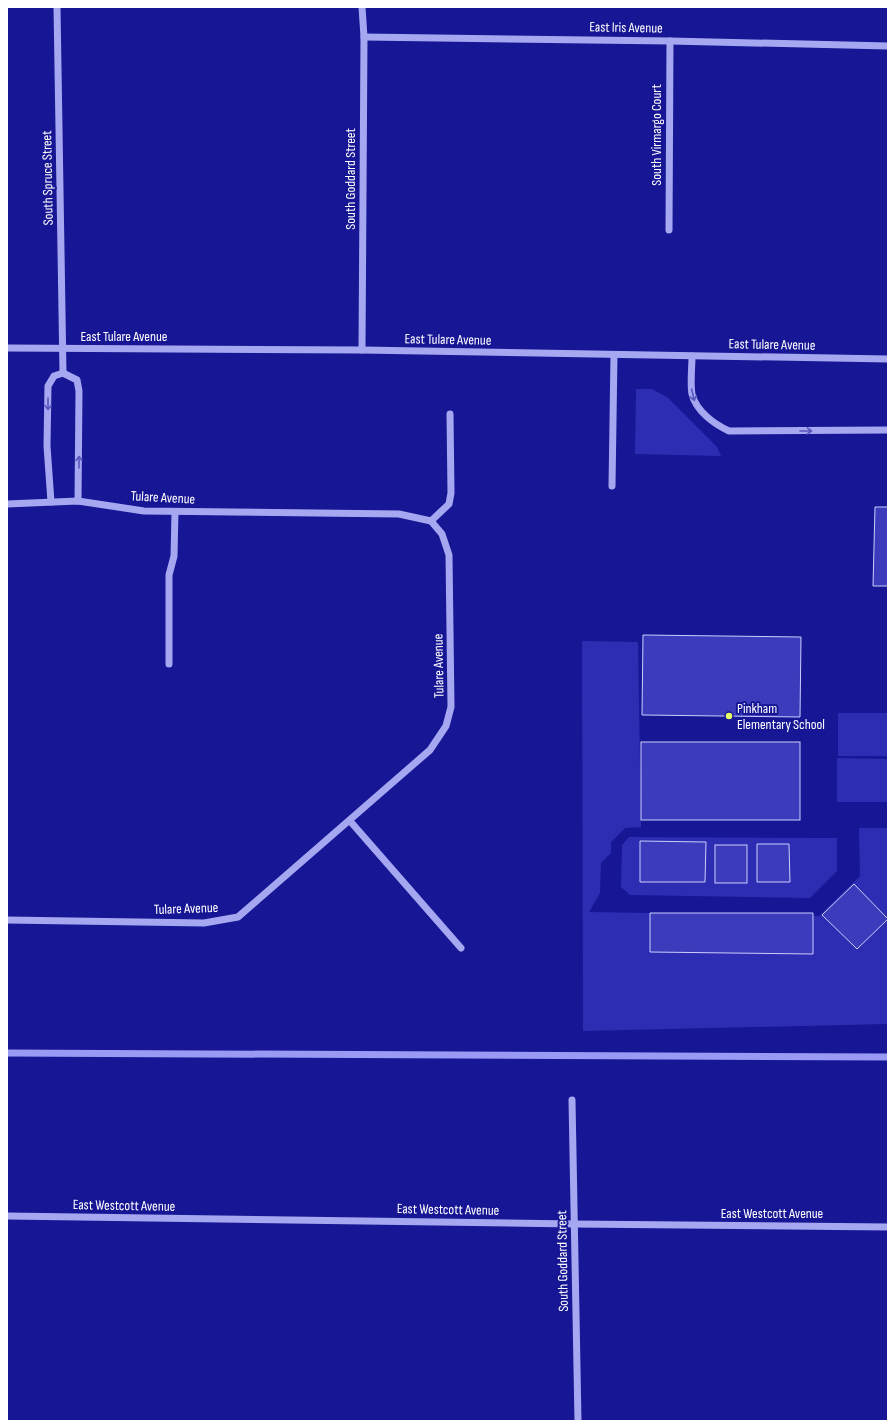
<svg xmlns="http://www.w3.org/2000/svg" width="895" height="1428" font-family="'Sofia Sans Condensed',sans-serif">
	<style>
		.green { fill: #2d2db4 }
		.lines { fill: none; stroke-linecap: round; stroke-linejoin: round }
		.stream { stroke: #999af4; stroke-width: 7 }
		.building { fill: #3b3bbb; stroke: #cdcefc }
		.minor { stroke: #a6a7f1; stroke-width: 7 }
		.oneway { stroke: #5757be }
		.poi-dot { fill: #e7ff66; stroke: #171694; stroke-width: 1.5 }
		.labels { text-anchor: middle; stroke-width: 4; stroke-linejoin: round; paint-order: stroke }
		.street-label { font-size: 14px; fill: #fff; stroke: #171694 }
		.poi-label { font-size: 14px; fill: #fff; stroke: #171694; text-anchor: start }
	</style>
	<rect width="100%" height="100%" fill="#171694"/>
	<g class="green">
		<path d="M636,389h16l15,8 50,50 4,9 -86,-2z"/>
		<path d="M582,641l56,1 3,185 -16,1 -14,14v11l-10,10 -1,30 -11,19 230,4 41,-40 -1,-48h29v196l-305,7z"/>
		<rect x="838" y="713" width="50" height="43"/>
		<path d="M837,758l51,1v43h-51z"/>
		<path d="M629,837l208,1v33l-27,27 -180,-3 -9,-8 1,-42z"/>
	</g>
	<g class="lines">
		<path class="stream" d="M7,1053l881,4"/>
	</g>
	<g class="building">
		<path d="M875,507h13v79h-15z"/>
		<path d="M643,635l158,2 -1,80 -158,-2z"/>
		<rect x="641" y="742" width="159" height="78"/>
		<path d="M640,841l66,1 -1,40h-65z"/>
		<path d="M757,844h32l1,38h-33z"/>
		<rect x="715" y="845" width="32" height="38"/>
		<path d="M854,884l34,35 -31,30 -35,-34z"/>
		<path d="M650,913h163v41l-163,-2z"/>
	</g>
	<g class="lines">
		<g class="minor">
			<path d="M57,7l6,366"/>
			<path d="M364,37l306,4 218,5"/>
			<path d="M669,230l1,-189"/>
			<path d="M7,348l355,2 526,9"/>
			<path d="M362,350l2,-313 -2,-30"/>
			<path d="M692,356c0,11 -2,28 0,38 4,17 22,30 37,37l159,-1"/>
			<path d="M63,373l14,7 2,11 -1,110"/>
			<path d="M612,486l2,-131"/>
			<path d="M51,502l-4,-56 1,-60 6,-10 9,-3"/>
			<path d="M7,504l71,-3 66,10 255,3 32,7 11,13 7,21 2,152 -5,19 -16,24 -192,167 -34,6 -197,-3"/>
			<path d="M431,521l18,-17 2,-11 -1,-79"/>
			<path d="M169,664v-89l5,-19 1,-44"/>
			<path d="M350,821l111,127"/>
			<path d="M572,1100l6,321"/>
			<path d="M7,1216l567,8 314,3"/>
		</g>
	</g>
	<defs><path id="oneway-shaft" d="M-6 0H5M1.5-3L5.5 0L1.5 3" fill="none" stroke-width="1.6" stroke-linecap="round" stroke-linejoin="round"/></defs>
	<g class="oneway">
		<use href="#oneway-shaft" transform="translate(693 395) rotate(77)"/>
		<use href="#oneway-shaft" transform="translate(48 404) rotate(90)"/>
		<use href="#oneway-shaft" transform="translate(806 431)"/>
		<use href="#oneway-shaft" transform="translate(79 462) rotate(-90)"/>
	</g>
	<circle class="poi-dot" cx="729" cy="716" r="4"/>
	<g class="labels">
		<g class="street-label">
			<text transform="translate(626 27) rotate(1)" y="5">East Iris Avenue</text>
			<text transform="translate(656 135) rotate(-90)" y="5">South Virmargo Court</text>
			<text transform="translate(47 178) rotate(-91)" y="5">South Spruce Street</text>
			<text transform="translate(350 179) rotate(-90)" y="5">South Goddard Street</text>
			<text x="124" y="341">East Tulare Avenue</text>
			<text transform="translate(448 339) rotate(1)" y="5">East Tulare Avenue</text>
			<text transform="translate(772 344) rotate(1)" y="5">East Tulare Avenue</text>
			<text transform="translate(163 497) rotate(3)" y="5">Tulare Avenue</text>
			<text transform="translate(438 666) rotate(-91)" y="5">Tulare Avenue</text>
			<text transform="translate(186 908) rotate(-2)" y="5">Tulare Avenue</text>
			<text transform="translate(124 1205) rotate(1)" y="5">East Westcott Avenue</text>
			<text transform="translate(448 1209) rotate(1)" y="5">East Westcott Avenue</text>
			<text x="772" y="1218">East Westcott Avenue</text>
			<text transform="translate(562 1261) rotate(-91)" y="5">South Goddard Street</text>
		</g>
		<g class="poi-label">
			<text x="737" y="713">Pinkham<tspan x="737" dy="16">Elementary School</tspan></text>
		</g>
	</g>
	<rect width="895" height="1428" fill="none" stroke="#ffffff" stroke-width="16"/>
</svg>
